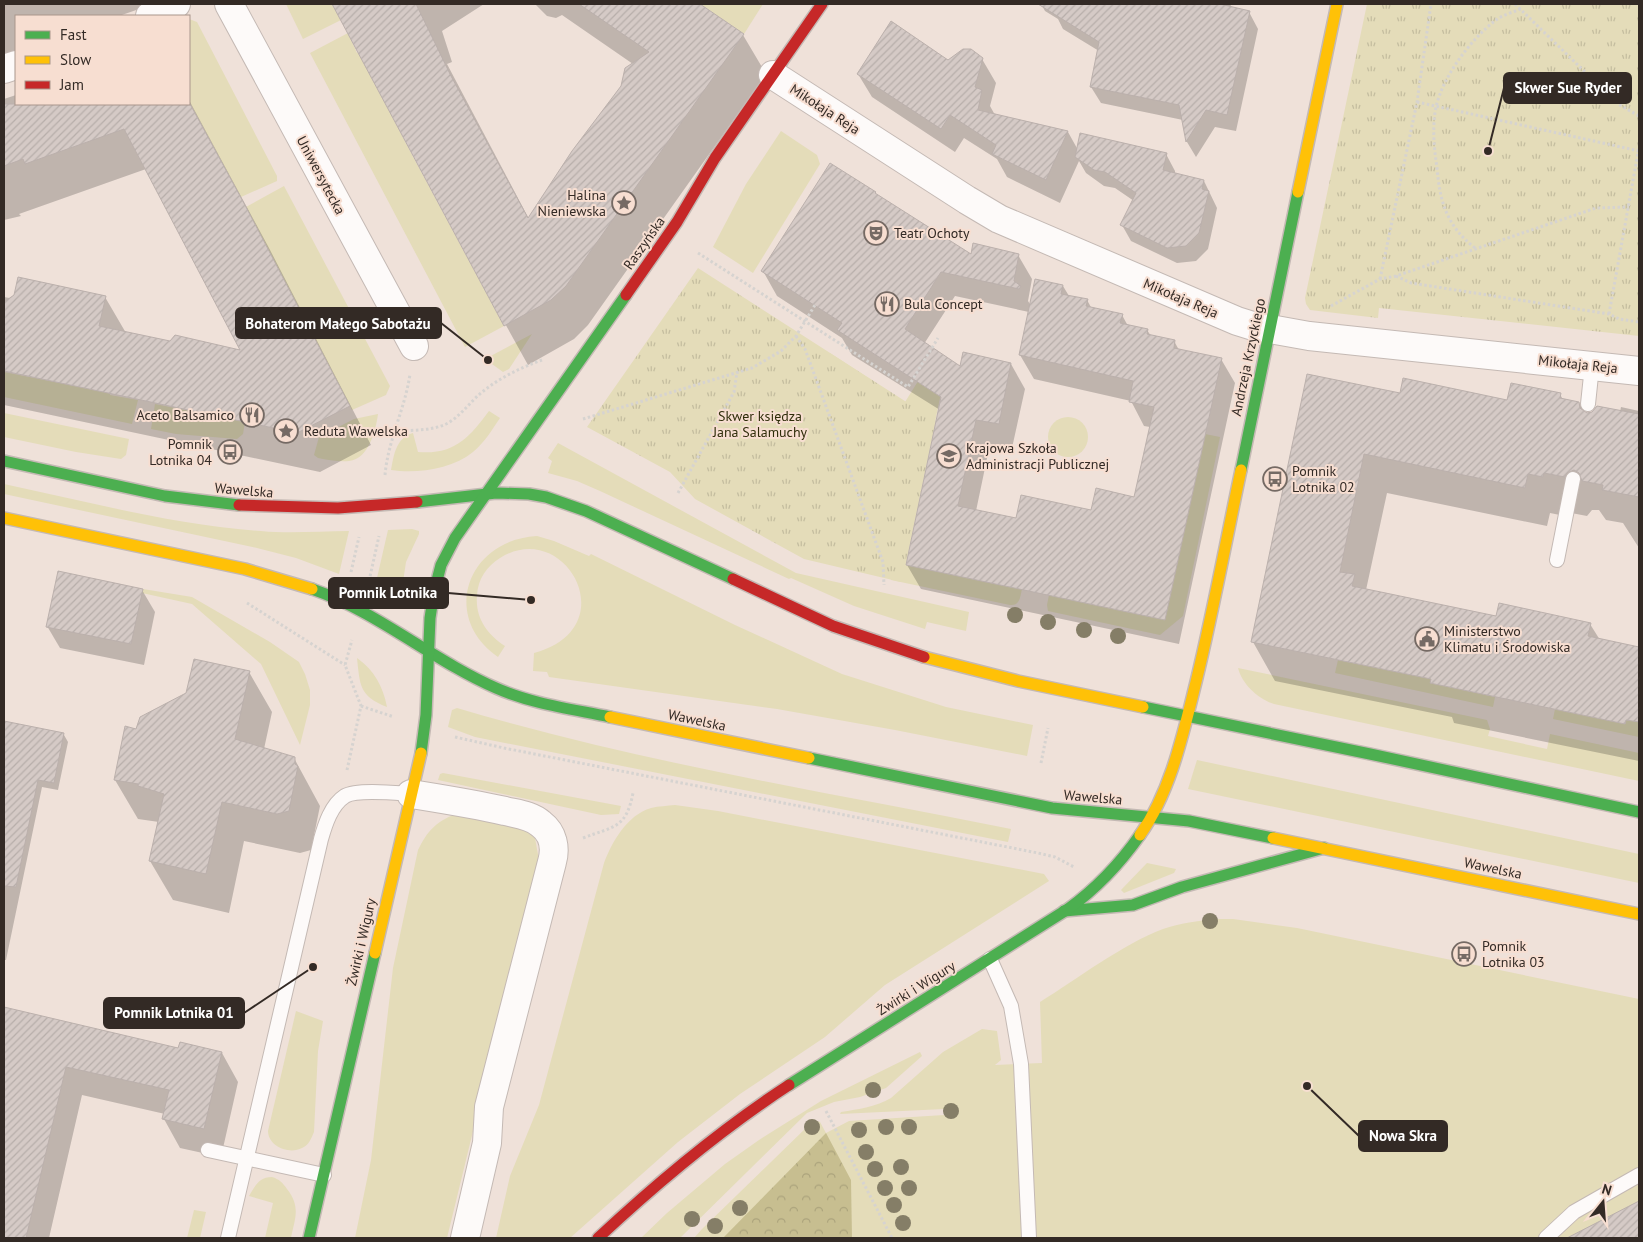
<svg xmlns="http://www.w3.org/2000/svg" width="1643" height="1242" font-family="'PT Sans',sans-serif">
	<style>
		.green { fill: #e4dcb9 }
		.forest { fill: url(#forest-crowns) }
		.park { fill: url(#park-tufts) }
		.shadow { fill: #0003; fill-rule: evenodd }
		.building { fill: url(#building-hatch); stroke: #bbb0ac }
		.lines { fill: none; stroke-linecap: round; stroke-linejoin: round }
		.lane-casing { stroke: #c4b9b4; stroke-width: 16 }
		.street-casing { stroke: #c4b9b4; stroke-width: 30 }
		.fast-casing { stroke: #c4b9b4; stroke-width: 14 }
		.slow-casing { stroke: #c4b9b4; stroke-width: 14 }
		.jam-casing { stroke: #c4b9b4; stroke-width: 14 }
		.path { stroke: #d6d3d0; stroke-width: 3; stroke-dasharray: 2.5 2.5; stroke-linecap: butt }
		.lane { stroke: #fdfaf9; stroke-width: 14 }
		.street { stroke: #fdfaf9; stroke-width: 28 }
		.fast { stroke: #4caf50; stroke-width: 11 }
		.slow { stroke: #ffc107; stroke-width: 11 }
		.jam { stroke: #c62828; stroke-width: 11 }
		.tree { fill: #857e67 }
		.labels { text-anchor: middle; stroke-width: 4; stroke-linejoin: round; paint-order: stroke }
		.street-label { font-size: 14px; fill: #332a25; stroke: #f7ded1 }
		.poi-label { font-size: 14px; fill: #332a25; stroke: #f7ded1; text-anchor: start }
		.park-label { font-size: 14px; fill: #2f2d0a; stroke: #f7ded1 }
		.leader { fill: none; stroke: #332a25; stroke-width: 2 }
		.callout-dot { fill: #332a25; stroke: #f7ded1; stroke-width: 2 }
		.callout { fill: #332a25; stroke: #332a25; stroke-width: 2 }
		.callout-label { font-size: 15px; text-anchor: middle; font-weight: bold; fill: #fff }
	</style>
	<defs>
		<pattern id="forest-crowns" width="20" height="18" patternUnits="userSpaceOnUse" patternTransform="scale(1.25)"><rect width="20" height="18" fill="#c7be90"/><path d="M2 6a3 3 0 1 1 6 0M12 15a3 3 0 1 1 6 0" fill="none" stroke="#aba37c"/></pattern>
		<pattern id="park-tufts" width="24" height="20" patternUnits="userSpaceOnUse" patternTransform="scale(1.25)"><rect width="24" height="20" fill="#e4dcb9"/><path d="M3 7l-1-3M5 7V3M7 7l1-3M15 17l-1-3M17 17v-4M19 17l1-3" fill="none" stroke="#c4bd9f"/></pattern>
		<pattern id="building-hatch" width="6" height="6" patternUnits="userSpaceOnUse" patternTransform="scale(1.25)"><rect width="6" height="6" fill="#d5cac6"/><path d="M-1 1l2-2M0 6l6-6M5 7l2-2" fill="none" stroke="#b7aeaa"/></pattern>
	</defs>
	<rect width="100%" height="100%" fill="#efe1d9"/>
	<g class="green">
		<path d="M286,4h46l9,16 -38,19z"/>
		<path d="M700,4h63l-19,30z"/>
		<path d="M189,19l8,3 80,154v5l-36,16 -52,-96z"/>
		<path d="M348,33l9,20 2,-1 51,99 94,175 -39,21 -155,-294z"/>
		<path d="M781,131l36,24 3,9 -67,109 -40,-26 33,-63z"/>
		<path d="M284,186l106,200 -4,9 -34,15 -106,-203z"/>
		<path d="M532,334l-23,35 -6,3 -18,-13z"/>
		<path d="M937,351l11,8 -29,141 1,10h-3l-11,55 116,24c-2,8 -2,17 -12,16l-119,-25 -61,-227 75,49z"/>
		<path d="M4,372l106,21v2l28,5 -6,24 -128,-27z"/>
		<path d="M155,404l90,18 -2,12 -6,5 -61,-5 -25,-5z"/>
		<path d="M489,411l11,7c-8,12 -16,25 -27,34 -21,17 -56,22 -82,18 3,-16 5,-32 22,-37l5,19c36,3 51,-14 71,-41z"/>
		<path d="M4,413l125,26 -3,16 -5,4 -45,-7 -72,-15z"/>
		<path d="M378,414c-2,15 -9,45 -29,47 -10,1 -21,-1 -31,-3l-4,-3 5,-18 35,-18z"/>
		<circle cx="1068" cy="437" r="20"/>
		<path d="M1205,434l15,3 -37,179 -23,19 -112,-24 -1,-6 2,-10z"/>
		<path d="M558,443l238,130 173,39 -3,19 -39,-9 -2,7 -71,-23 -63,-28 -2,1 -189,-88 -23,-10 -29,-8 4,-12 -4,-3z"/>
		<path d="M4,484c85,18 170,41 257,47 29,3 59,0 88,0l-10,43 -43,-16 -39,-10 -253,-54z"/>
		<path d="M412,529l7,2v3l-13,28 -6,40 -3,1 -23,-12 14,-61z"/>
		<path d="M537,536l17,5 35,15 2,-2 144,71 107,49 104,33 87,18 -6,31 -132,-26 -118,-21 -228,-32 -2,-5 -14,-1 1,-18c93,-25 31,-136 -34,-95 -13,8 -22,21 -23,37 -2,23 10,39 28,51l-7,11c-58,-40 -31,-117 39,-121z"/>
		<path d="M143,589l49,8 78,45 29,20 6,12 5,16v15l-10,40 -39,-81 -69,-60 -50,-11z"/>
		<path d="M357,658c17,12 26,28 30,49 -28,-11 -27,-22 -30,-49z"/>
		<path d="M1338,660l93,19v4l64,14 -2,10 -158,-34z"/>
		<path d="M1238,668l249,52 3,9 -2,7 59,13 3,-15 89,19v28l-365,-77c-16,-5 -32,-20 -36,-36z"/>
		<path d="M457,708c181,54 369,84 554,121l-3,13 -533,-105 -27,-10 4,-17z"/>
		<path d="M1555,709l70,15 1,-4 13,2v15l-86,-18z"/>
		<path d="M1197,760l442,94v29l-451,-94z"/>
		<path d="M443,773l178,33 -2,8 -18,1 -163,-35 2,-6z"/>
		<path d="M675,805l43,6 326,63 5,7 -164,104 -60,52 -85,57 -62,48 -108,96h-74l14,-62 29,-71 65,-242c8,-21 23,-48 47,-55 8,-2 16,-2 24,-3z"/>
		<path d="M455,814l75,16 5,8 4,22 -92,378h-92l16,-78 22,-192 25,-118c10,-20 17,-27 37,-36z"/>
		<path d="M1147,863l29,6 -2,4 -50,20 -3,-3z"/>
		<path d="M1216,919h17l64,9 342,71v239h-945l8,-9 107,-104 7,-4 4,1 6,11 23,-12 95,-6v-6l-104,5 1,-2c18,-3 35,-5 50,-14l52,-46 39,-23 15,2 4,29 -6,5 47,-2 -2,-61c37,-23 83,-58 123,-73 17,-6 35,-8 53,-10z"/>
		<path d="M296,1011l27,10 -5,30 -4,81c-3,7 -5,13 -12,16 -13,7 -34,-2 -34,-17z"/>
		<path d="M920,1052l2,4 -36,32 -26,9 -26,5 -27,11 -127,125h-39l26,-25 58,-49 34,-24 62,-39z"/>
		<path d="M272,1177c7,2 11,6 15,12 14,18 8,29 4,49h-26l8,-35 -24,-7c6,-10 10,-19 23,-19z"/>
		<path d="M194,1210l12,2 -6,26h-13z"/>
	</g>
	<path class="forest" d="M826,1133l25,47 1,58h-129z"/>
	<g class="park">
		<path d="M1367,4h272v332l-260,-28 -1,10 -68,-8 -4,-6 -1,-6z"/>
		<path d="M698,268l238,153 -17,79 1,10h-3l-16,72 -97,-23 -109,-60 -25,-27 -83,-45z"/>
	</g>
	<g class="shadow">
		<path d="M4,4h136l2,4 -23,8h-103v36l-12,4z"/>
		<path d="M335,4h149l-42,27 10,31 -5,2 82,155 93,-133 11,-22 -71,-49 -6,3 -9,-2 -12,-12h162l46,31 23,39 -178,251 -14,14 -46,26 -72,-130 -97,-183z"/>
		<path d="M1041,4h189l2,4 17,4 9,17 -22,102 -21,-4 -19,30 -9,-15 -4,-22 -82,-17 -10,-16 8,-36 -36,-22 -5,-10 -13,-8z"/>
		<path d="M982,59l14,24 -6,23 5,9 73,17 10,18 88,4 9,17v3l29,7 13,27 -9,41 -12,12 -19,2 -46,-22 -9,-16 12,-24 -19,-13 -11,-2 -18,-13 -7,-12 -19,42 -53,-26 -10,-18 -33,-21 -9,14 -83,-55 -14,-23 90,-13z"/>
		<path d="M16,95v9h173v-4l80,148 102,197 -51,27 -316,-67v-108l11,2 90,-2 21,36 45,9 72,9 -97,-182 -127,45 2,2 -17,4v-121z"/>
		<path d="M877,196l95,60 46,-1 14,24 -4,22 3,5 32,-20 6,10 18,4 5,9 30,6 6,11 19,4 4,6 23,5 5,9 42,9 14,24 -56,261 -258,-55 -14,-24 33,-155 -88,-55 -10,-17 -65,-42 -14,-25zM955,296l74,16 -9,43 14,24 97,22 13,25 6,1 -15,71 -43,13 -75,9 -41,-9 14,-67 22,4 13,-59 -14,-25 -50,4 -37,-24z"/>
		<path d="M1308,375l92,19 108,8 52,-8 3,6 16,3 7,11 34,-2 1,-5 18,4v137l-16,-25 -17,-3 -7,-10h-7l-5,6 -21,-4 -1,4 -15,-3 -3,13 -160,-33 -21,97 131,28 93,6 10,16 39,8v113l-185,-38 -2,-6 -177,-36 -22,-39z"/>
		<path d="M142,590l13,22 -11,53 -84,-17 -13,-22z"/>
		<path d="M249,672l23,40 -8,37 30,9 26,48 -9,44 -11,3 -56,-12 -15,72 -56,-13 -23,-39 9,-39 -21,-3 -23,-39 22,-49z"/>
		<path d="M6,722l58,13 4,7 -10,48 -16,-3 -36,173h-2v-228z"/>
		<path d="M8,1010l171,39 43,4 16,29 -17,75 -41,-9 -16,-29 1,-5 -83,-19 -33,143h-45v-209z"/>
		<path d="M1639,1202v36h-61l23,-16z"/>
	</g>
	<g class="building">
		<path d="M332,4h84l35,72 77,142 44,-67 49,-65 4,-18 24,-16 -70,-48h121l44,30 -178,252 -15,14 -47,26z"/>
		<path d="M1038,4h182l30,7 -23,104 -21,-5 -20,32 -7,-37 -89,-18 9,-45z"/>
		<path d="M891,21l57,39 15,-11h8l12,9 -8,29 7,3 -4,20 90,21 -22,49 -54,-26 4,-9 -46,-30 -9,14 -84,-55z"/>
		<path d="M4,104h186l56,103 104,199 -53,27 -293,-62v-69l10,-7 4,-18 88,19 -7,30 71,15 5,-6 65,15 -116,-221 -99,35 -2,-5 -19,7z"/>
		<path d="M1080,133l87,20 -4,17 41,10 -2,9 7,2 -10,42 -13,13 -19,2 -47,-23 16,-32 -31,-21 -11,-2 -19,-13z"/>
		<path d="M830,163l46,29 -1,1 96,61 2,-11 46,11 -5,27 7,5 -2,3 -78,-17 -36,57 55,37 3,-14 48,11 -12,61 -23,-4 -18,86 58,12 5,-23 70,15 5,-22 38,9 20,-90 -25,-5 4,-21 -114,-26 16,-76 28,6 -2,9 27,5 -2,7 37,8 -3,9 28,6 -1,5 28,6 -1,8 48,10 -57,262 -259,-55 35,-168 -104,-67 5,-7 -81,-52z"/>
		<path d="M1307,374l93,19 3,-15 104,22 4,-17 50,10 -1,5 19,4 1,6 7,5 5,-1 5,-6 42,8v83l-37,-7 1,-5 -21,-4 -3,-8 -5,-3 -7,3 -2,4 -21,-4 -1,4 -15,-3 -3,14 -161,-34 -24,118 15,2 -3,12 144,30 3,-13 92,20 -3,13 51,11v75l-13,-2 -1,4 -195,-41 1,-4 -180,-37z"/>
		<path d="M58,571l85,18 -12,55 -85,-17z"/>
		<path d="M194,659l56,12 -15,68 60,18v7l3,2 -9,45 -12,3 -55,-12 -16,72 -57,-13 15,-67 -26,-8v-2l-24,-4 11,-54 11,3 4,-12 46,-24z"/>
		<path d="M4,721l60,12 -10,50 -16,-3 -22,107 -12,-1z"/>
		<path d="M4,1007l174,41 2,-6 42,10 -18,77 -42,-10 7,-29 -103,-23 -40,171h-22z"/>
		<path d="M1639,1201v37h-72z"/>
	</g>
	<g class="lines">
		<g class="lane-casing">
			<g id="lane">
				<path d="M1588,404l4,-38"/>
				<path d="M1557,560l16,-81"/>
				<path d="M990,959l21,47 10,58 8,174"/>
				<path d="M208,1150l116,25"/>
				<path d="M228,1238l93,-399c4,-14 10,-34 24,-43 12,-7 51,-3 66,-2"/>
				<path d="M1546,1238l28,-26 65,-37"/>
			</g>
		</g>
		<g class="street-casing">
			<g id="street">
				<path d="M229,4l185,342"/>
				<path d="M150,16l26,-12"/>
				<path d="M4,69l12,-4"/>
				<path d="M773,75l194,125 32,19 238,102 16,5 56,10 330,35"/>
				<path d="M411,794c31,5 63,10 94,17 12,3 26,4 36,13 12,9 15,24 11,38l-63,245 -2,36 -22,95"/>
			</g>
		</g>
		<g class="fast-casing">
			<g id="fast">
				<path d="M4,461l161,35 74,9"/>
				<path d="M1241,470l57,-278"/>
				<path d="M417,502l79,-9 33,1 17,3 40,14 147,68"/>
				<path d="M312,589c66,23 120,71 184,99 36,16 76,21 114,29"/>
				<path d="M1143,707l227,47 269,58"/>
				<path d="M421,753l5,-38 4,-97 4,-26 7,-27 14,-27 171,-243"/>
				<path d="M809,758l243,50 137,13 84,17"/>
				<path d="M1064,911l69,-6 49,-18 142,-39"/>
				<path d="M789,1085l279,-176c29,-21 51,-44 72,-74"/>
				<path d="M309,1238l66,-285"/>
			</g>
		</g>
		<g class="slow-casing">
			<g id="slow">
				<path d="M1298,192l39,-188"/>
				<path d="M4,518l241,51 67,20"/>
				<path d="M924,657l94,24 125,26"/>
				<path d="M610,717l199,41"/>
				<path d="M1140,835c31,-44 43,-101 56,-153 17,-70 30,-141 45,-212"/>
				<path d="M1273,838l366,76"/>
				<path d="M375,953l46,-200"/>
			</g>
		</g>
		<g class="jam-casing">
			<g id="jam">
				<path d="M626,295l51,-73 38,-64 107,-154"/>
				<path d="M239,505l99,3 79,-6"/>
				<path d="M733,579l100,47 91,31"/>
				<path d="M598,1238c60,-56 122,-108 191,-153"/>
			</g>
		</g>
		<g class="path">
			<path d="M1515,4l103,100 21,12"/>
			<path d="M1417,102l222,49"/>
			<path d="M1475,248c-28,-22 -35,-45 -38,-80 -3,-20 -5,-41 -1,-61 7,-31 35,-68 60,-87 7,-5 17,-8 25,-11"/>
			<path d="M698,253l210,134 30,-49"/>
			<path d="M1396,276l15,7 198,31 10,5 20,3"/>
			<path d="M1380,279l37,-177 14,-98"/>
			<path d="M1331,306l49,-27 16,-3 200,-68 33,-1"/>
			<path d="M1609,314l30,-167"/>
			<path d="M796,336l9,13 78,213 1,23"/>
			<path d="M583,419l169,-51 29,-17 15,-15 19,-31"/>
			<path d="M396,431c16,-1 35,0 50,-7 14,-7 23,-21 35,-31 18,-15 39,-25 61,-33"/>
			<path d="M385,475c3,-35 20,-66 25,-101"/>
			<path d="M678,493l56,-101 3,-20"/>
			<path d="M351,572l8,-35"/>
			<path d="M369,581l10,-45"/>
			<path d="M247,603l98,62"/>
			<path d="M361,706l33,11"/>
			<path d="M455,737l49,11 534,105 17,4 19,10"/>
			<path d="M1041,763l7,-35"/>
			<path d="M347,770l14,-64 -16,-41 7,-25"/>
			<path d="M583,838c31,-12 43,-9 50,-45"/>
			<path d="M826,1111l66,127"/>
		</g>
		<use href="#lane" class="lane"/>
		<use href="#street" class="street"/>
		<use href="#fast" class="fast"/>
		<use href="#slow" class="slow"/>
		<use href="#jam" class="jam"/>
	</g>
	<g class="tree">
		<circle cx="1015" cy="615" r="8"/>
		<circle cx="1048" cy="622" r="8"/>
		<circle cx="1084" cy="630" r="8"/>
		<circle cx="1118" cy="636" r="8"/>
		<circle cx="1210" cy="921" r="8"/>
		<circle cx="873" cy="1090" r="8"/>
		<circle cx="951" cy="1111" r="8"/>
		<circle cx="812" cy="1127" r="8"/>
		<circle cx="886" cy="1127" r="8"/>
		<circle cx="909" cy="1127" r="8"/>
		<circle cx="859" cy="1130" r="8"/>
		<circle cx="866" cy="1152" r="8"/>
		<circle cx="901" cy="1167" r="8"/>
		<circle cx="875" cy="1169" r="8"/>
		<circle cx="885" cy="1188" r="8"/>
		<circle cx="909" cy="1188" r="8"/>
		<circle cx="894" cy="1205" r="8"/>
		<circle cx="740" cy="1208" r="8"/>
		<circle cx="692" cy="1219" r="8"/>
		<circle cx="903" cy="1223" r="8"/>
		<circle cx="715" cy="1226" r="8"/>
	</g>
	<defs>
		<g id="sight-ring" transform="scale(1.25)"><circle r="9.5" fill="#f7ded1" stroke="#756a64" stroke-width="1.5"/><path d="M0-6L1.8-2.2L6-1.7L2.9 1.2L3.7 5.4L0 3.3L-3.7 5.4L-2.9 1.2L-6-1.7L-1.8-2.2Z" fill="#756a64"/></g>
		<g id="theatre-ring" transform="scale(1.25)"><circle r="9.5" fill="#f7ded1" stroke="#756a64" stroke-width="1.5"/><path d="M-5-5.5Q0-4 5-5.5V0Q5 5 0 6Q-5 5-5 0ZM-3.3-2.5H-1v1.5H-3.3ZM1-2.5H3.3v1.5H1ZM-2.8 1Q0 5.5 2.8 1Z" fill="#756a64"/></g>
		<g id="restaurant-ring" transform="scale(1.25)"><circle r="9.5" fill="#f7ded1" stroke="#756a64" stroke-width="1.5"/><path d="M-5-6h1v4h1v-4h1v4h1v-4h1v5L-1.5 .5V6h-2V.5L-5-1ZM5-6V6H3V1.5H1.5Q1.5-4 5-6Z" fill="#756a64"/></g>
		<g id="bus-ring" transform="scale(1.25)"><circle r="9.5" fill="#f7ded1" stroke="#756a64" stroke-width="1.5"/><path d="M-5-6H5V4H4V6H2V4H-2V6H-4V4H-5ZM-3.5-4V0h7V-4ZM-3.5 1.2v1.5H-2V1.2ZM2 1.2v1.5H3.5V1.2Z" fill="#756a64"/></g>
		<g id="university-ring" transform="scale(1.25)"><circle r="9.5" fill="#f7ded1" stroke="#756a64" stroke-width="1.5"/><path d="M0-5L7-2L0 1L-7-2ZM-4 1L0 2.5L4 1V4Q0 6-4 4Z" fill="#756a64"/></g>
		<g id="civic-ring" transform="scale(1.25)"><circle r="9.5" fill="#f7ded1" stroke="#756a64" stroke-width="1.5"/><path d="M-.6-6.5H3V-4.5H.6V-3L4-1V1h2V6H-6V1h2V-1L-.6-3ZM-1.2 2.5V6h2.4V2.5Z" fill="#756a64"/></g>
	</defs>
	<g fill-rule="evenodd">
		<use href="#sight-ring" x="624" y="203"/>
		<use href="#theatre-ring" x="876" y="233"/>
		<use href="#restaurant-ring" x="887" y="304"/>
		<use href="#restaurant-ring" x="252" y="415"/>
		<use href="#sight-ring" x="286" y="431"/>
		<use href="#bus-ring" x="230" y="452"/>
		<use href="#university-ring" x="949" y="456"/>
		<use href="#bus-ring" x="1275" y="479"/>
		<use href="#civic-ring" x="1427" y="639"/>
		<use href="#bus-ring" x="1464" y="954"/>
	</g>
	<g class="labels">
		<g class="street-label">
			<text transform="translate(825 109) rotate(33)" y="5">Mikołaja Reja</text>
			<text transform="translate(321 175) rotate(62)" y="5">Uniwersytecka</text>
			<text transform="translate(644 243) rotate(-55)" y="5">Raszyńska</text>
			<text transform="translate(1181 298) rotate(23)" y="5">Mikołaja Reja</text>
			<text transform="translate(1248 357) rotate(-78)" y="5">Andrzeja Krzyckiego</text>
			<text transform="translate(1578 364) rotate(6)" y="5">Mikołaja Reja</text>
			<text transform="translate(244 490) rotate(5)" y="5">Wawelska</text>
			<text transform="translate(697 720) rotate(12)" y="5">Wawelska</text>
			<text transform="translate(1093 797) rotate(5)" y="5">Wawelska</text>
			<text transform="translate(1493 868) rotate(12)" y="5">Wawelska</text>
			<text transform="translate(361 942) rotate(-77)" y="5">Żwirki i Wigury</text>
			<text transform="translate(916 988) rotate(-32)" y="5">Żwirki i Wigury</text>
		</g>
		<g class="poi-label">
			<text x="606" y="200" text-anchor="end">Halina<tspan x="606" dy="16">Nieniewska</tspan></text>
			<text x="894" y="238">Teatr Ochoty</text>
			<text x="904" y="309">Bula Concept</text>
			<text x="234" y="420" text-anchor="end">Aceto Balsamico</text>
			<text x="304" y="436">Reduta Wawelska</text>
			<text x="212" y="449" text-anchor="end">Pomnik<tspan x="212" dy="16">Lotnika 04</tspan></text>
			<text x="966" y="453">Krajowa Szkoła<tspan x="966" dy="16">Administracji Publicznej</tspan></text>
			<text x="1292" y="476">Pomnik<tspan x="1292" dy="16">Lotnika 02</tspan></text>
			<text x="1444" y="636">Ministerstwo<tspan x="1444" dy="16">Klimatu i Środowiska</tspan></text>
			<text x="1482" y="951">Pomnik<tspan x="1482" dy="16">Lotnika 03</tspan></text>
		</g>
		<g class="park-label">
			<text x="760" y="421">Skwer księdza<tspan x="760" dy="16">Jana Salamuchy</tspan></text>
		</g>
	</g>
	<path class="leader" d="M1488 151L1504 88M488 360L441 323M531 600L448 593M313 967L244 1013M1307 1086L1359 1136"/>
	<g class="callout-dot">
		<circle cx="1488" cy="151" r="5"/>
		<circle cx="488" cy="360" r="5"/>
		<circle cx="531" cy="600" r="5"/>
		<circle cx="313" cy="967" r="5"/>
		<circle cx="1307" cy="1086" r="5"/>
	</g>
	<g class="callout">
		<rect x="1504" y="73" width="127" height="30" rx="5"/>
		<rect x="236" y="308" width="205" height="30" rx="5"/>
		<rect x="329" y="578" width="119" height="30" rx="5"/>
		<rect x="104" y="998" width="140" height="30" rx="5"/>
		<rect x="1359" y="1121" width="88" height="30" rx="5"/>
	</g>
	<g class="callout-label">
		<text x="1568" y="93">Skwer Sue Ryder</text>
		<text x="338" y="329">Bohaterom Małego Sabotażu</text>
		<text x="388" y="598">Pomnik Lotnika</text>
		<text x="174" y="1018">Pomnik Lotnika 01</text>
		<text x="1403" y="1141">Nowa Skra</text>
	</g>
	<rect width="1643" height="1242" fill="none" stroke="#332a25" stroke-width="10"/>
	<rect x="15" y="15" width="175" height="90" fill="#f7ded1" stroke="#a9968c"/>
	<rect x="25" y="31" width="25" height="8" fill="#4caf50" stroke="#a9968c"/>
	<text x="60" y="40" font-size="15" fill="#332a25">Fast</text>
	<rect x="25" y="56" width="25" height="8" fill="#ffc107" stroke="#a9968c"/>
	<text x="60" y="65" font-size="15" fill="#332a25">Slow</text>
	<rect x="25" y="81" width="25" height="8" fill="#c62828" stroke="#a9968c"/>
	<text x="60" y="90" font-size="15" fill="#332a25">Jam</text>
	<g transform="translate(1603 1202) rotate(17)" stroke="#f7ded1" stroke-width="4" paint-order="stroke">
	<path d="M0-4L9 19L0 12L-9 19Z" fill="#332a25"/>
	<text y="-8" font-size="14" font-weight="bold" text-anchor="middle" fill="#332a25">N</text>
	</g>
</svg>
